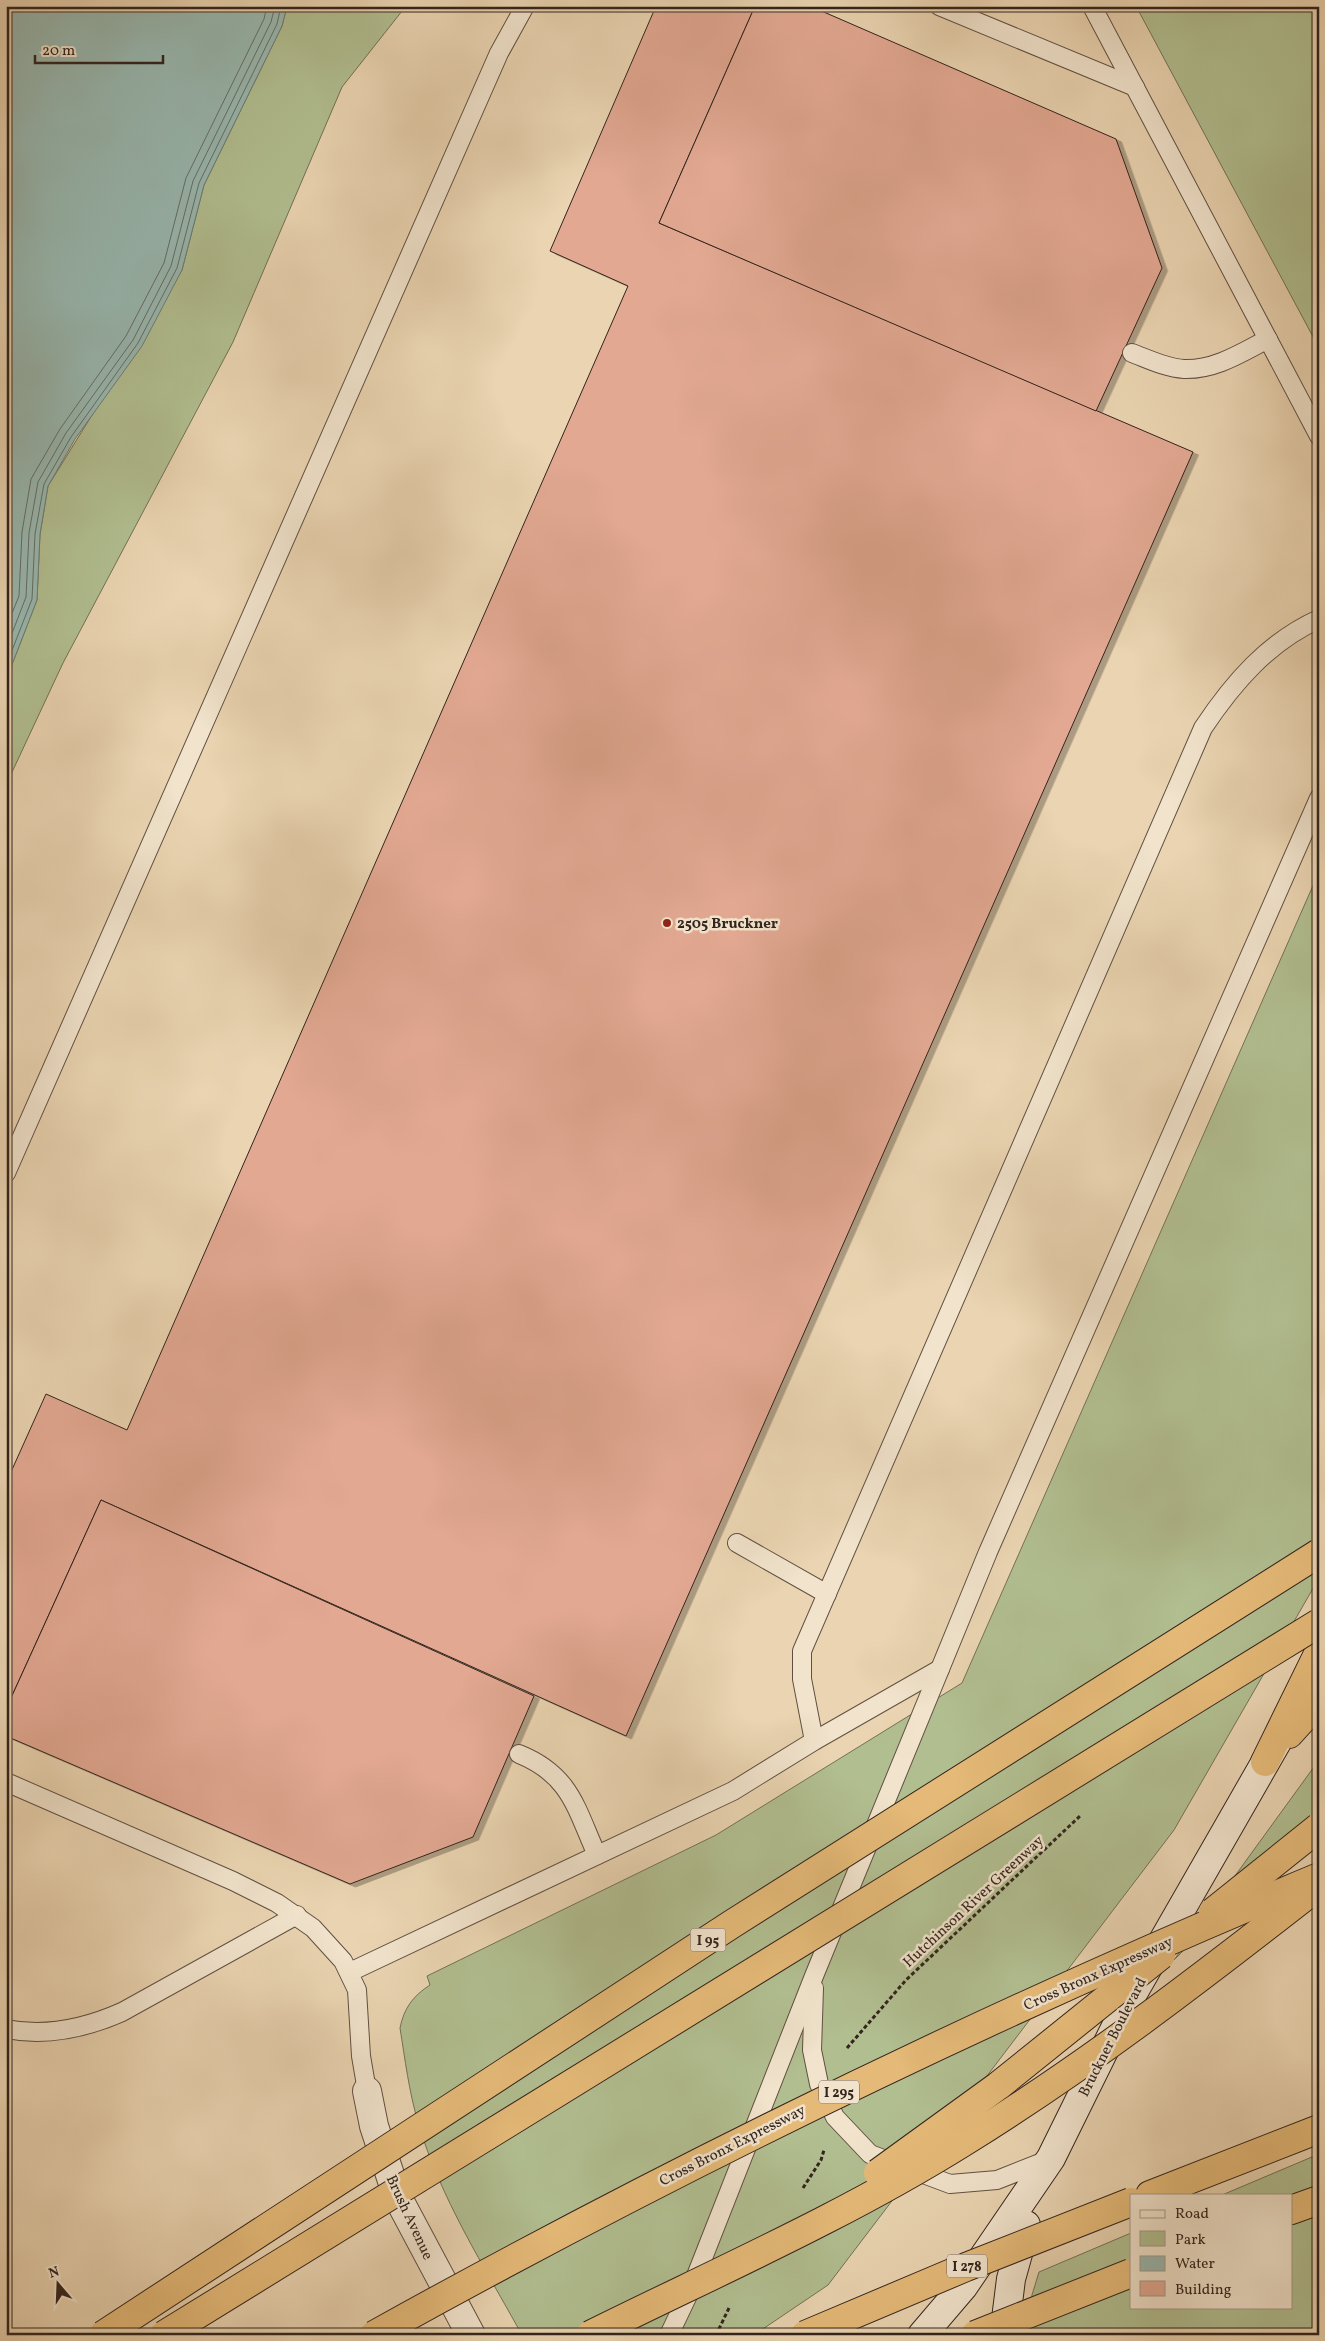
<svg xmlns="http://www.w3.org/2000/svg" width="1325" height="2341" font-family="Vollkorn,serif">
	<style>
		.green { fill: #b1be90; stroke: #727156 }
		.water { fill: #98b8b0; stroke: #707d75 }
		.lines { fill: none; stroke-linecap: round; stroke-linejoin: round }
		.shore { stroke: #666e66; stroke-width: 1 }
		.building { fill: #e2a892; stroke: #33241d; filter: url(#shadow) }
		.service-casing { stroke: #615042; stroke-width: 20 }
		.minor-casing { stroke: #615042; stroke-width: 30 }
		.secondary-casing { stroke: #33241d; stroke-width: 30 }
		.motorway-casing { stroke: #33241d; stroke-width: 30 }
		.path { stroke: #33241d; stroke-width: 3; stroke-dasharray: 4 2.5; stroke-linecap: butt }
		.service { stroke: #f1e3cc; stroke-width: 18 }
		.minor { stroke: #f1e3cc; stroke-width: 28 }
		.secondary { stroke: #f1e3cc; stroke-width: 28 }
		.motorway { stroke: #e5ba78; stroke-width: 28 }
		.motorway-bridge-casing { stroke: #33241d; stroke-width: 30; stroke-linecap: butt }
		.motorway-bridge { stroke: #e5ba78; stroke-width: 28 }
		.poi-dot { fill: #8f2418; stroke: #f1e3cc; stroke-width: 2 }
		.labels { text-anchor: middle; stroke-width: 5; stroke-linejoin: round; paint-order: stroke }
		.shield { fill: #f1e3cc; stroke: #6c5d52; stroke-width: 1 }
		.shield-label { font-size: 14px; font-weight: bold; fill: #33241d }
		.poi-label { font-size: 15px; font-weight: bold; fill: #33241d; stroke: #f1e3cc; text-anchor: start }
		.street-label { font-size: 15px; fill: #33241d; stroke: #f1e3cc }
	</style>
	<defs>
		<filter id="shadow"><feDropShadow dx="5.5" dy="3" stdDeviation="0" flood-color="#0004"/></filter>
	</defs>
	<rect width="100%" height="100%" fill="#ead4b1"/>
	<filter id="stains"><feTurbulence type="fractalNoise" baseFrequency=".004" numOctaves="4"/><feColorMatrix values="0 0 0 0 .2 0 0 0 0 .09 0 0 0 0 .02 0 0 0 .5 -.17"/></filter>
	<radialGradient id="worn" r=".72"><stop offset=".6" stop-color="#630" stop-opacity="0"/><stop offset="1" stop-color="#630" stop-opacity=".3"/></radialGradient>
	<g class="green">
		<path d="M287,6h119l-64,81 -109,255 -170,321 -57,122v-105l31,-80 3,-66 8,-48 134,-216 22,-85 78,-159z"/>
		<path d="M1136,6h183v342z"/>
		<path d="M1319,872v706l-145,252 -346,455 -74,50h-232c-38,-69 -82,-137 -104,-213 -9,-30 -13,-63 -18,-94 4,-20 13,-32 30,-43l-3,-9 289,-141 246,-152z"/>
		<path d="M1319,1760v68l-15,1 -130,131z"/>
		<path d="M1319,2154v181h-295l8,-40 7,-23 92,-39v74h160v-112h-69z"/>
	</g>
	<path class="water" d="M6,6h281l-5,20 -78,159 -22,85 -40,76 -67,93 -27,47 -8,48 -3,66 -31,80z"/>
	<g class="lines">
		<g class="shore">
			<path d="M6,628l13,-32 3,-64 9,-53 29,-50 66,-93 38,-73 22,-85 78,-159 3,-13"/>
			<path d="M6,649l20,-52 3,-64 9,-51 28,-49 67,-93 38,-74 22,-85 78,-159 4,-16"/>
			<path d="M6,666l26,-67 3,-65 9,-50 27,-47 67,-94 39,-75 22,-85 78,-159 4,-18"/>
		</g>
	</g>
	<g class="building">
		<path d="M656,6h99l-96,217 534,229 -567,1284 -525,-236 -95,209v-226l40,-89 81,36 501,-1144 -78,-35z"/>
		<path d="M755,6h55l306,133 46,129 -66,143 -437,-188z"/>
		<path d="M101,1500l433,196 -61,141 -123,47 -344,-148v-27z"/>
	</g>
	<g class="lines">
		<g class="service-casing">
			<g id="service">
				<path d="M939,6l196,81"/>
				<path d="M1092,6l227,430"/>
				<path d="M1132,353c16,6 34,15 52,16 31,1 57,-16 84,-30"/>
				<path d="M6,1173l493,-1120 26,-47"/>
				<path d="M737,1543l90,51"/>
				<path d="M814,1741l-12,-62v-28l401,-923c30,-45 65,-86 116,-109"/>
				<path d="M519,1754c52,21 57,55 78,101"/>
				<path d="M6,1782l227,99 44,22 36,25 30,33 14,29 4,66 6,35"/>
				<path d="M350,1972l383,-181 81,-50 126,-72"/>
				<path d="M814,1988l-2,62 7,34 16,33 35,37 80,30 47,-4 53,-21"/>
				<path d="M6,2029c40,8 80,-1 116,-17l175,-97"/>
				<path d="M669,2335l21,-44 124,-315 174,-424 331,-754"/>
			</g>
		</g>
		<g class="minor-casing">
			<path id="minor" d="M367,2091l7,35 23,70 74,139"/>
		</g>
		<g class="secondary-casing">
			<g id="secondary">
				<path d="M922,2335l41,-48 88,-129 77,-156 149,-260"/>
				<path d="M1004,2335l7,-56 15,-54"/>
			</g>
		</g>
		<g class="motorway-casing">
			<g id="motorway">
				<path d="M1289,1734l30,-33"/>
				<path d="M1265,1762l54,-110"/>
				<path d="M1150,2195l169,-66"/>
				<path d="M1291,2210l28,-10"/>
			</g>
		</g>
		<g class="path">
			<path d="M847,2048l59,-68 174,-164"/>
			<path d="M803,2188l18,-28 3,-10"/>
			<path d="M716,2335l13,-27"/>
		</g>
		<use href="#service" class="service"/>
		<use href="#minor" class="minor"/>
		<use href="#secondary" class="secondary"/>
		<use href="#motorway" class="motorway"/>
		<g class="motorway-bridge-casing">
			<g id="motorway-bridge">
				<path d="M1213,1912l106,-85"/>
				<path d="M878,2173l120,-87 163,-131"/>
				<path d="M103,2335l629,-411 587,-371"/>
				<path d="M164,2335l1155,-712"/>
				<path d="M374,2335c306,-170 621,-323 945,-458"/>
				<path d="M590,2335c125,-62 253,-118 372,-192 123,-76 236,-163 350,-252"/>
				<path d="M805,2335l161,-68 165,-65"/>
				<path d="M975,2335l156,-62"/>
			</g>
		</g>
		<use href="#motorway-bridge" class="motorway-bridge"/>
	</g>
	<circle class="poi-dot" cx="667" cy="923" r="5"/>
	<g class="labels">
		<g class="shield">
			<rect x="690.5" y="1928.5" width="35" height="23" rx="4"/>
			<rect x="819" y="2080.5" width="40" height="23" rx="4"/>
			<rect x="947" y="2254.5" width="40" height="23" rx="4"/>
		</g>
		<g class="shield-label">
			<text x="708" y="1945">I 95</text>
			<text x="839" y="2097">I 295</text>
			<text x="967" y="2271">I 278</text>
		</g>
		<g class="poi-label">
			<text x="677" y="928">2505 Bruckner</text>
		</g>
		<g class="street-label">
			<text transform="translate(973 1901) rotate(-43)" y="5">Hutchinson River Greenway</text>
			<text transform="translate(1098 1973) rotate(-24)" y="5">Cross Bronx Expressway</text>
			<text transform="translate(1112 2037) rotate(-63)" y="5">Bruckner Boulevard</text>
			<text transform="translate(732 2145) rotate(-27)" y="5">Cross Bronx Expressway</text>
			<text transform="translate(410 2217) rotate(65)" y="5">Brush Avenue</text>
		</g>
	</g>
	<rect width="1325" height="2341" fill="none" stroke="#ead4b1" stroke-width="25"/>
	<rect x="8" y="8" width="1310" height="2326" fill="none" stroke="#33241d" stroke-width="2.5"/>
	<rect x="12" y="12" width="1300" height="2316" fill="none" stroke="#33241d"/>
	<rect x="1130" y="2194" width="162" height="115" fill="#f1e3cc" stroke="#a59786"/>
	<rect x="1140" y="2210" width="25" height="8" fill="#f1e3cc" stroke="#a59786"/>
	<text x="1175" y="2218" font-size="15" fill="#33241d">Road</text>
	<rect x="1140" y="2231" width="25" height="15" fill="#b1be90" stroke="#a59786"/>
	<text x="1175" y="2244" font-size="15" fill="#33241d">Park</text>
	<rect x="1140" y="2256" width="25" height="15" fill="#98b8b0" stroke="#a59786"/>
	<text x="1175" y="2268" font-size="15" fill="#33241d">Water</text>
	<rect x="1140" y="2281" width="25" height="15" fill="#e2a892" stroke="#a59786"/>
	<text x="1175" y="2294" font-size="15" fill="#33241d">Building</text>
	<g transform="translate(58 2284) rotate(341)" stroke="#f1e3cc" stroke-width="4" paint-order="stroke">
	<path d="M0-4L9 19L0 12L-9 19Z" fill="#33241d"/>
	<text y="-8" font-size="14" font-weight="bold" text-anchor="middle" fill="#33241d">N</text>
	</g>
	<path d="M35 55v8h128v-8" fill="none" stroke="#33241d" stroke-width="2.5"/>
	<text x="42" y="55" font-size="15" fill="#33241d" stroke="#f1e3cc" stroke-width="4" paint-order="stroke">20 m</text>
	<rect width="100%" height="100%" filter="url(#stains)"/>
	<rect width="100%" height="100%" fill="url(#worn)"/>
</svg>
